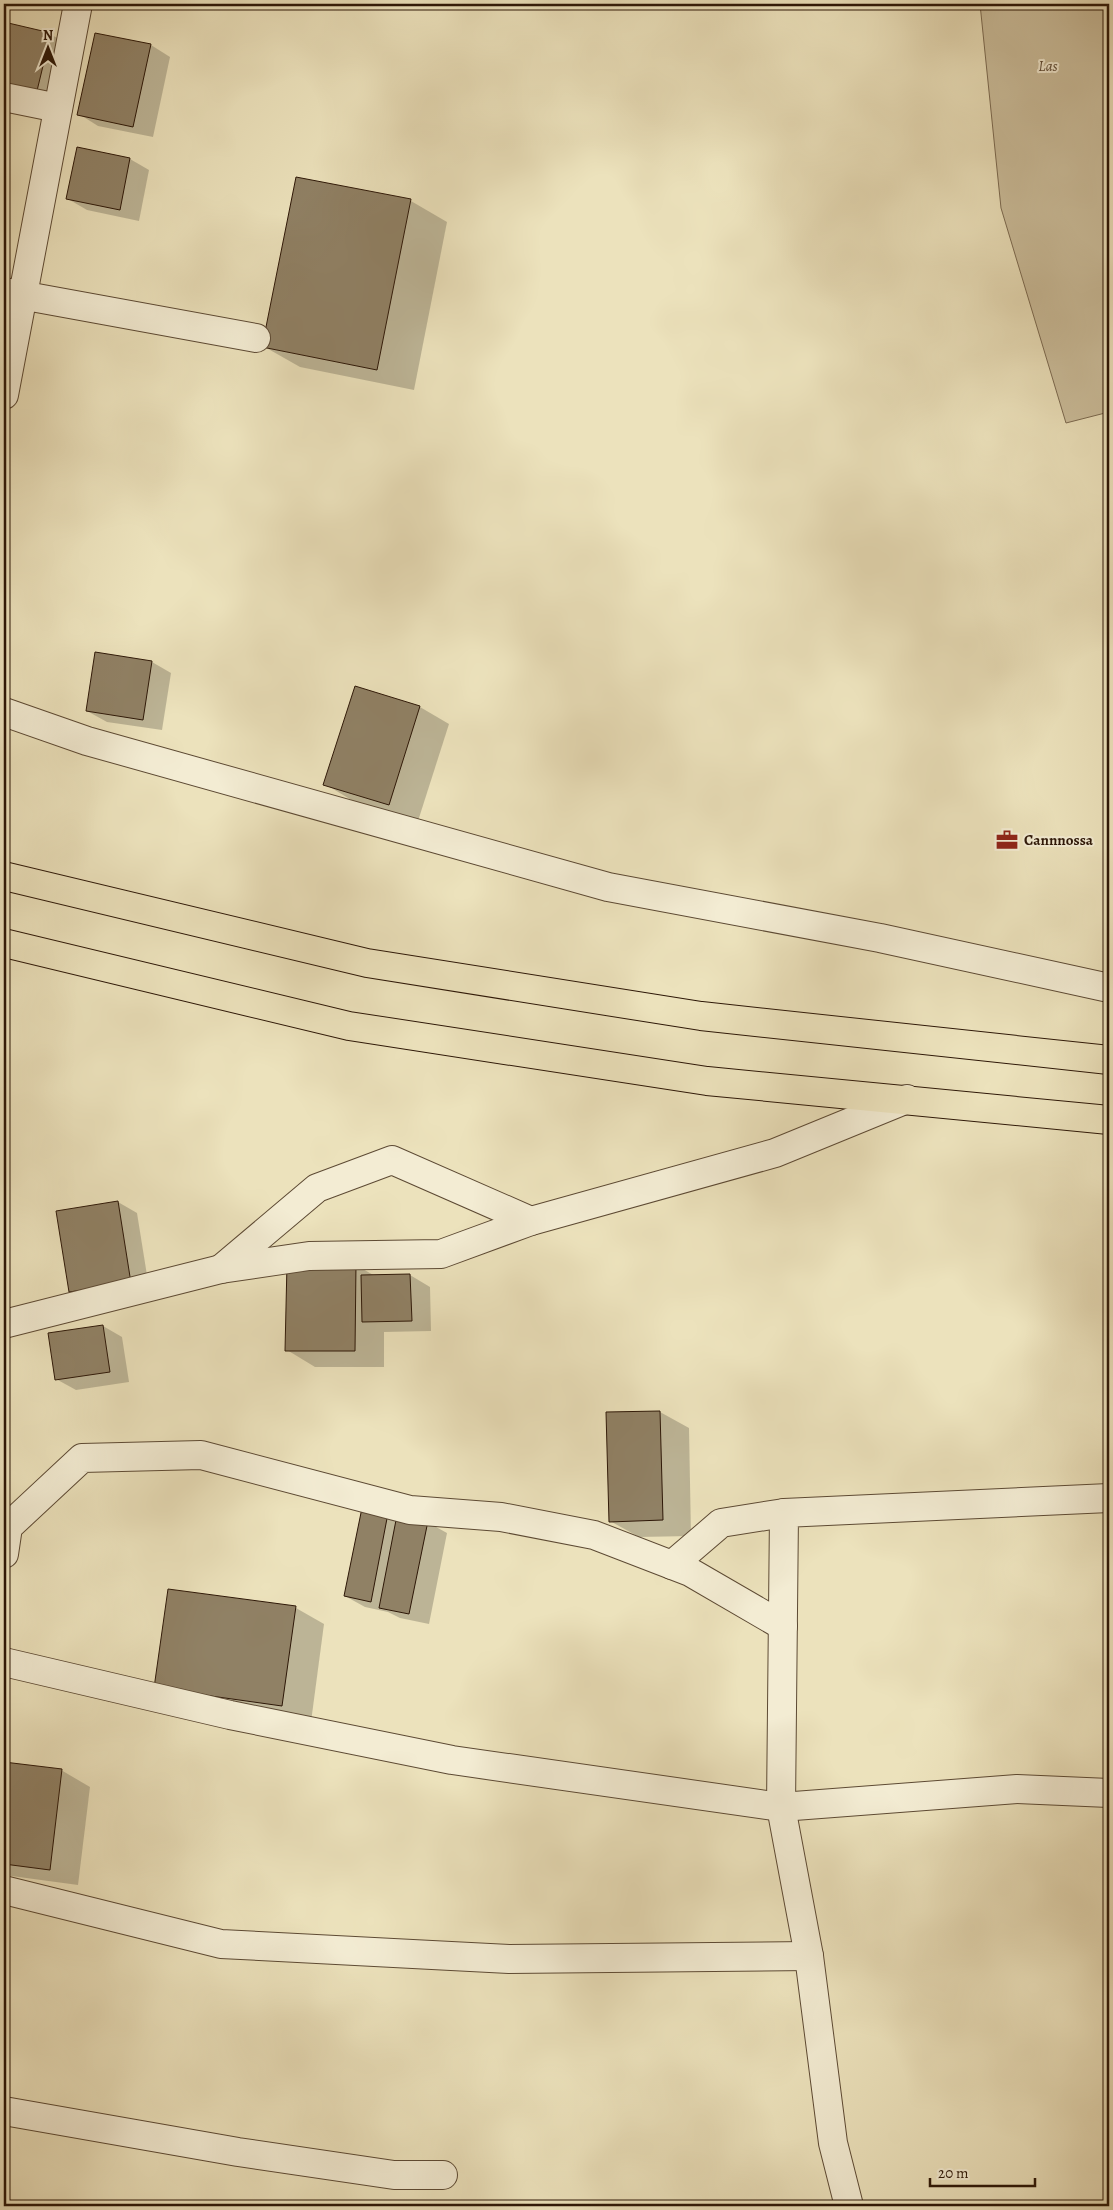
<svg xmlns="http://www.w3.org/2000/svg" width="1113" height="2210" font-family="Alegreya,serif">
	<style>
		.green { fill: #ccbf9d; stroke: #7c6b52 }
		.shadow { fill: #0003 }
		.building { fill: #908165; stroke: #2d1707 }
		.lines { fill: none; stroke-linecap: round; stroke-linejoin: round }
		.street-casing { stroke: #5d4a34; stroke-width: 30 }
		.highway-casing { stroke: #2d1707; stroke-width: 30 }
		.street { stroke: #f3ecd3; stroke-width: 28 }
		.highway { stroke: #ece2bc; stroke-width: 28 }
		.labels { text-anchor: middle; stroke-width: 4; stroke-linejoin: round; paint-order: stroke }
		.park-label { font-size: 15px; font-style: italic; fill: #5d4934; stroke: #f3ecd3 }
		.poi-label { font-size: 15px; font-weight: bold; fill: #2d1707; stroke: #f3ecd3; text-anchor: start }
	</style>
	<rect width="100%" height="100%" fill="#ece2bc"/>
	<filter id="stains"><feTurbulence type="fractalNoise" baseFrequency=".004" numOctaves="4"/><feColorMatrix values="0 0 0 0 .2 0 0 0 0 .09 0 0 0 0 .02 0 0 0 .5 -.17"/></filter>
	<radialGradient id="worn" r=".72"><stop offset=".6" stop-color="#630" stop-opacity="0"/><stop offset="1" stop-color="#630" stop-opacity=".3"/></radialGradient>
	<path class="green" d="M980,4h129v408l-43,11 -65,-215z"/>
	<g class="shadow">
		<path d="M4,23l46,11 20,11 -16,65 -50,-12z"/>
		<path d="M151,45l19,12 -17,80 -55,-11 -19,-12z"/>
		<path d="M78,149l52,10 19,11 -10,51 -52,-11 -19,-11z"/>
		<path d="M411,201l36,21 -33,168 -114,-23 -37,-21z"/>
		<path d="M152,662l19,11 -9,57 -55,-8 -20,-11z"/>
		<path d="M355,687l65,20 29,17 -31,97 -65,-20 -28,-17z"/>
		<path d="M118,1202l19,11 13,81 -60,9 -20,-12z"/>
		<path d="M356,1265l19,11 35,-1 20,12 1,44 -47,1v35h-69l-28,-17z"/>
		<path d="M103,1326l19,11 7,45 -53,8 -20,-11z"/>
		<path d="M660,1412l29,16 2,108 -52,1 -29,-16 -3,-107z"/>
		<path d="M364,1504l63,18 20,11 -18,91 -29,-6 -12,-6 -23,-5 -20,-11z"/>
		<path d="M296,1608l28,16 -13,98 -155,-34z"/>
		<path d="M4,1763l57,7 29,17 -12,98 -74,-10z"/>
	</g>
	<g class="building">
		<path d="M4,22l47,11 -16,66 -31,-7z"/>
		<path d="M95,33l56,11 -18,83 -56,-12z"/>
		<path d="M77,147l53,11 -10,52 -54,-11z"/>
		<path d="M296,177l115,22 -34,171 -115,-23z"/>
		<path d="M95,652l57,9 -9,59 -57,-9z"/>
		<path d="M355,686l65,20 -31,99 -66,-20z"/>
		<path d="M118,1201l13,82 -62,9 -13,-81z"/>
		<path d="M287,1264h69l-1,87h-70z"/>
		<path d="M410,1274l2,47 -50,1 -1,-47z"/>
		<path d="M103,1325l7,47 -55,8 -7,-47z"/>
		<path d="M660,1411l3,109 -54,2 -3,-110z"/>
		<path d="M363,1503l26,5 -18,94 -27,-6z"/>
		<path d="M397,1515l31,6 -19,93 -30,-6z"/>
		<path d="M168,1589l128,17 -14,100 -128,-18z"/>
		<path d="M4,1762l58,7 -12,101 -46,-6z"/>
	</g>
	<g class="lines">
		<g class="street-casing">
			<g id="street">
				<path d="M4,97l54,11"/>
				<path d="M4,292l252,46"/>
				<path d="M4,395l74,-391"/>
				<path d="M4,712l83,29 521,146 272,51 229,50"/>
				<path d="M221,1269l96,-81 75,-28 139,61"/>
				<path d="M4,1324l217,-55 88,-13 132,-2 90,-33 244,-68 132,-54"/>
				<path d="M4,1554l4,-27 74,-69 119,-3 209,55 91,7 93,18 96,37 93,54"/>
				<path d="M672,1565l49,-42 63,-10"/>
				<path d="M4,1662l226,53 222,45 329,47 236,-18 92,4"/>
				<path d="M4,1890l217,54 288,15 300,-3"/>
				<path d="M4,2111l234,41 156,23h49"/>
				<path d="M849,2206l-16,-63 -24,-187 -28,-149 3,-294 325,-15"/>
			</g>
		</g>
		<g class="highway-casing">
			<g id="highway">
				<path d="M4,876l363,87 334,53 408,44"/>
				<path d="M4,943l345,83 358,55 402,39"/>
			</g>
		</g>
		<use href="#street" class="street"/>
		<use href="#highway" class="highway"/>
	</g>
	<defs>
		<g id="office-bare" transform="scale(1.725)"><path d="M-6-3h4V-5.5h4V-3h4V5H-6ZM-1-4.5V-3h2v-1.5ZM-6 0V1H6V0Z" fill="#8f2418" stroke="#f3ecd3" stroke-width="2.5" paint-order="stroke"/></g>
	</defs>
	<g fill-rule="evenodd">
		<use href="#office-bare" x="1007" y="840"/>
	</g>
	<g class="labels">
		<g class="park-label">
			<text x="1048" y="71">Las</text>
		</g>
		<g class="poi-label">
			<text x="1024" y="845">Cannnossa</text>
		</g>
	</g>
	<rect width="1113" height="2210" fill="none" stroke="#ece2bc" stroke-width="20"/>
	<rect x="5" y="5" width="1103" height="2200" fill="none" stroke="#2d1707" stroke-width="2.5"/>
	<rect x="10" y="10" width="1093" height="2190" fill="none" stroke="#2d1707"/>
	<g transform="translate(48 48)" stroke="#f3ecd3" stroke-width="4" paint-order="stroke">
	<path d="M0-4L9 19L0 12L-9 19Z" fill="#2d1707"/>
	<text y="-8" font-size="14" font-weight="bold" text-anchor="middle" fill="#2d1707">N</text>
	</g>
	<path d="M930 2178v8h105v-8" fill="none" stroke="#2d1707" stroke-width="2.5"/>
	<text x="938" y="2178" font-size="15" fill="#2d1707" stroke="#f3ecd3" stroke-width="4" paint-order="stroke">20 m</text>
	<rect width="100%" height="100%" filter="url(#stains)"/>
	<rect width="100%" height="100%" fill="url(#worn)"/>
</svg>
